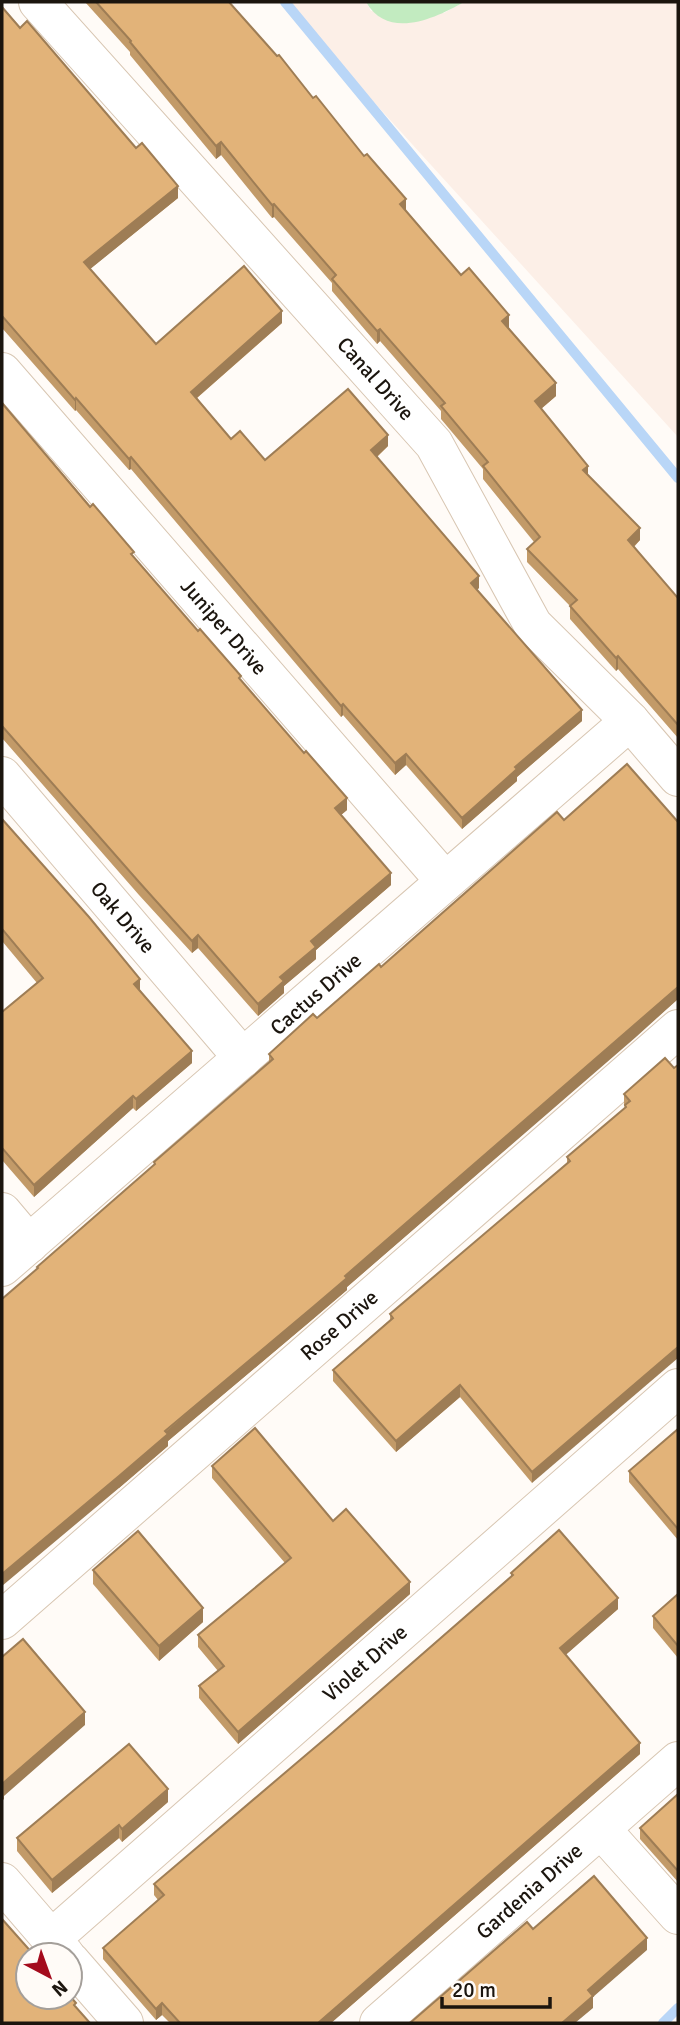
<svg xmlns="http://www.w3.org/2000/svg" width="680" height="2025" font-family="Signika,sans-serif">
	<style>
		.commercial { fill: #fcefe7 }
		.green { fill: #c2ebc0 }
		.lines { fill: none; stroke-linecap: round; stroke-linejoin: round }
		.stream { stroke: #b9d6f7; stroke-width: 10 }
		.minor-casing { stroke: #d8c6b2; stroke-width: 40 }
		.minor { stroke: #fff; stroke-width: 38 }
		.wall { fill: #c29a68 }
		.shaded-wall { fill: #9e7d55 }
		.building { fill: #e2b379; stroke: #9e7d55; stroke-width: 2 }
		.labels { text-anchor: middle; stroke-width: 5; stroke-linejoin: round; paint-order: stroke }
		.street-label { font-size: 21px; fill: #1b150e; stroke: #fffbf7 }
	</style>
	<rect width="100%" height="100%" fill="#fffbf7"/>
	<path class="commercial" d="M283,2h83l5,9 73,2 20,-11h214v435z"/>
	<path class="green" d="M366,2h98c-30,17 -76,38 -98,0z"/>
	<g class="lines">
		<g class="stream">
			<path d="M285,2l393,476"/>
			<path d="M663,2023l15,-15"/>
		</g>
		<g class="minor-casing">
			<g id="minor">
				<path id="s1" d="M38,2l396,442 99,181 97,96 48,56"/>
				<path id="s2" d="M2,372l443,509"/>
				<path id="s3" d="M2,776l241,282"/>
				<path d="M2,1212l27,32"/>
				<path id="s4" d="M2,1267l628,-546"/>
				<path id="s5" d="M2,1620l676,-591"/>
				<path d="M601,1829l77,86"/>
				<path d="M2,1882l63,73"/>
				<path id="s6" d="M51,1939l627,-551"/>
				<path d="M70,1961l54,62"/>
				<path id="s7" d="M379,2023l299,-262"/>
			</g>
		</g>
		<use href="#minor" class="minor"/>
	</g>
	<g class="wall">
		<path d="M85,2h144l232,273 48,53 47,68 -15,13 47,66 52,65 -6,7 44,51v140l-60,-69 -2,2 -46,-52v-13l-43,-44v-13l7,-7 -51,-63v-10l-42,-50v-8l-61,-70 -3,3 -45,-53v-8l-58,-66 -2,1 -51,-63 -5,4 -86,-104v-3z"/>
		<path d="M2,7l176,191 -88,71 66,75 126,-21 -85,75 34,41 34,21 123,-14 -11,11 102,131 -3,2 106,131 -65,56v4l-55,48 -56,-64 -11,10 -52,-60 -2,2 -210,-248 -2,1 -53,-60 -1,1 -73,-83z"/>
		<path d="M2,403l239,278 106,129 -6,5 50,70 -75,65v9l-32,27v7l-26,23 -60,-68 -6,5 -53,-58 -137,-157z"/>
		<path d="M2,819l138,171 52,73 -56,48 -3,-3 -99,89 -32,-37v-148l35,-29 -35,-42z"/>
		<path d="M564,820l114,2v177l-331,288v3l-34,29 -145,122v5l-49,42 -82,-219v-2l117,-102v-3l115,-98v-10l48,-36z"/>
		<path d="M665,1058l-133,425 -72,-86 -64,55 -63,-71v-11l57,-50v-6l177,-150v-7l58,-49 -1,-3v-11z"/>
		<path d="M678,1429v111l-49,-58v-11z"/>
		<path d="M212,1466l121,55 77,73 -172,150 -39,-46v-12l19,-15 -20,-24v-12l87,-72 -73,-85z"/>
		<path d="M93,1570l110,52 -44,39 -66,-77z"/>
		<path d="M511,1573l107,36 -53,46 75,99 -309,269h-161l-8,-8 -6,5 -53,-61v-11l55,-48 -4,-5v-11l179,-152 178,-155z"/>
		<path d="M678,1594v64l-25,-30v-12z"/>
		<path d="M678,1794v88l-38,-43v-11z"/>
		<path d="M168,1802l-46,40 -3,-4 -67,55 -35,-42v-13z"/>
	</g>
	<g class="shaded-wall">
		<path d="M221,142v13l-5,4v-13z"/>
		<path d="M178,186v12l-94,76v-12z"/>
		<path d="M406,199v13l-6,-8z"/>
		<path d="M274,204v13l-2,1v-13z"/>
		<path d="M282,311v12l-91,80v-11z"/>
		<path d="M509,315v13l-7,6v-13z"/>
		<path d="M380,329v12l-3,3v-13z"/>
		<path d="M556,383v13l-21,18v-13z"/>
		<path d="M76,398v12l-1,1v-11z"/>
		<path d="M388,435v11l-17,16v-12z"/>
		<path d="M131,457v12l-2,1v-11z"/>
		<path d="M588,466v13l-5,-9z"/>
		<path d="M640,528v12l-12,12v-12z"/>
		<path d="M479,576v12l-8,7v-12z"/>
		<path d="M618,656v13l-2,2v-13z"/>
		<path d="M343,704v11l-2,2v-11z"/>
		<path d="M582,710v11l-65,56v4l-55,48v-11l53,-51z"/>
		<path d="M406,754v11l-11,10v-12z"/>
		<path d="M347,798v12l-12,10v-12z"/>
		<path d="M391,873v12l-75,65v9l-32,27v7l-26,23v-12l53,-63z"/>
		<path d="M198,935v13l-6,5v-12z"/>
		<path d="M140,979v12l-6,-7z"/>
		<path d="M678,987v12l-42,38 -289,250v3l-34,29 -145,122v5l-49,42 -117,98v-12z"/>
		<path d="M192,1051v12l-56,48v-12z"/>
		<path d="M133,1096v12l-99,89v-12z"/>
		<path d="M678,1347v11l-146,125v-11z"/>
		<path d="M460,1385v12l-64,55v-11z"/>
		<path d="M410,1582v12l-172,150v-12z"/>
		<path d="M618,1598v11l-58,51v-12z"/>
		<path d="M203,1608v14l-44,39v-15z"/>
		<path d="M85,1712v13l-81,71v3l-2,2v-17z"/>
		<path d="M640,1743v11l-309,269h-13z"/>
		<path d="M168,1789v13l-46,40v-13z"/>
		<path d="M119,1825v13l-67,55v-13z"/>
		<path d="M647,1938v12l-54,47v11l-18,15h-13l26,-33z"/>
		<path d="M162,2003v12l-6,5v-11z"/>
	</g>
	<g class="building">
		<path d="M96,2h133l48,54 2,-1 34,43 3,-2 48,60 3,-2 39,45 -6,5 61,71 8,-7 40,47 -7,6 54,62 -21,18 53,65 -5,4 57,58 -12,12 50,58v127l-60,-69 -2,2 -46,-52 7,-6 -50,-51 13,-12 -57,-71 5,-4 -47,-56 4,-3 -65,-74 -3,2 -45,-52 4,-4 -62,-71 -2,1 -51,-63 -5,4 -86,-104 1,-1z"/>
		<path d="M2,7l18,21 7,-7 109,127 6,-5 36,43 -94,76 72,82 88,-78 38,45 -91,81 40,47 9,-8 25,29 83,-71 40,46 -17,15 108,126 -8,7 111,127 -67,57 2,2 -55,49 -56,-64 -11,9 -52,-59 -2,2 -210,-249 -2,2 -53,-61 -1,2 -73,-84z"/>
		<path d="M2,403l88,104 3,-3 41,48 -3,2 67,77 2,-2 41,47 -2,2 65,75 2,-2 41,47 -12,10 56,65 -80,68 5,6 -36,30 4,4 -26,23 -60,-69 -6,6 -53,-59 -137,-156z"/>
		<path d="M627,764l51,58v165l-333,289 2,2 -34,29 -148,124 3,3 -49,42 -117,98v-275l36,-31 -1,-1 118,-103 -1,-2 119,-103 -4,-5 44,-40 4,4 62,-54 2,3 176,-155 7,8z"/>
		<path d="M2,819l87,98 51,62 -6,5 58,67 -56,48 -3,-3 -99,89 -32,-37v-136l41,-34 -41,-49z"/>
		<path d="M665,1058l9,10 4,-3v282l-146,125 -72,-87 -64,56 -63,-71 60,-52 -3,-4 180,-153 -3,-4 59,-50 -1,-2 5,-4 -6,-7z"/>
		<path d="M255,1428l78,93 13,-12 64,73 -172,150 -39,-46 25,-20 -26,-31 93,-77 -79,-92z"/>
		<path d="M678,1429v100l-49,-58z"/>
		<path d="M559,1530l59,68 -58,50 80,95 -322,280h-138l-18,-20 -6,6 -53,-61 61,-53 -10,-11 179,-152 180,-157 -2,-2z"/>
		<path d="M138,1531l65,77 -44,38 -66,-76z"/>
		<path d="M678,1594v52l-25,-30z"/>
		<path d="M23,1639l62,73 -83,72 2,2 -2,2v-131z"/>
		<path d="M129,1744l39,45 -46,40 -3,-4 -67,55 -35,-42z"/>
		<path d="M678,1794v77l-38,-43z"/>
		<path d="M594,1876l53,62 -59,52 5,6 -31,27h-152l117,-101 6,7z"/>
		<path d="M2,1919l32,36h-6v42h42v-1l6,7 -2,2 16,18h-88z"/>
	</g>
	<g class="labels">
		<g class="street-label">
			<text dy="7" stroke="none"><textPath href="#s1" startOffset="506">Canal Drive</textPath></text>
			<text dy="7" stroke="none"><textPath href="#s2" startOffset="338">Juniper Drive</textPath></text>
			<text dy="7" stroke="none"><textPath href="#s3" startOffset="186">Oak Drive</textPath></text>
			<text dy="7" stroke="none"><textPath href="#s4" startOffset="416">Cactus Drive</textPath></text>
			<text dy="7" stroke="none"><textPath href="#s5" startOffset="448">Rose Drive</textPath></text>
			<text dy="7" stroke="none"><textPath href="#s6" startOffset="418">Violet Drive</textPath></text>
			<text dy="7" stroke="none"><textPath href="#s7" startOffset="200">Gardenia Drive</textPath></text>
		</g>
	</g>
	<rect width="680" height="2025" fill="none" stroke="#1b150e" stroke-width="7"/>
	<g transform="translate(49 1976) rotate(139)"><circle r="33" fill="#fffbf7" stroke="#a49f9a" stroke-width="2"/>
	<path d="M0-5L12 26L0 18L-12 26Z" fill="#a40b1d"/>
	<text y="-10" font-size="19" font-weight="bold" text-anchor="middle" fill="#1b150e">N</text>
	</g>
	<path d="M442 1997v10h108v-10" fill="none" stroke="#1b150e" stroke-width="3.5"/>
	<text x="452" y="1997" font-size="21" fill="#1b150e" stroke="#fffbf7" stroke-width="5" paint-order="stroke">20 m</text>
</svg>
